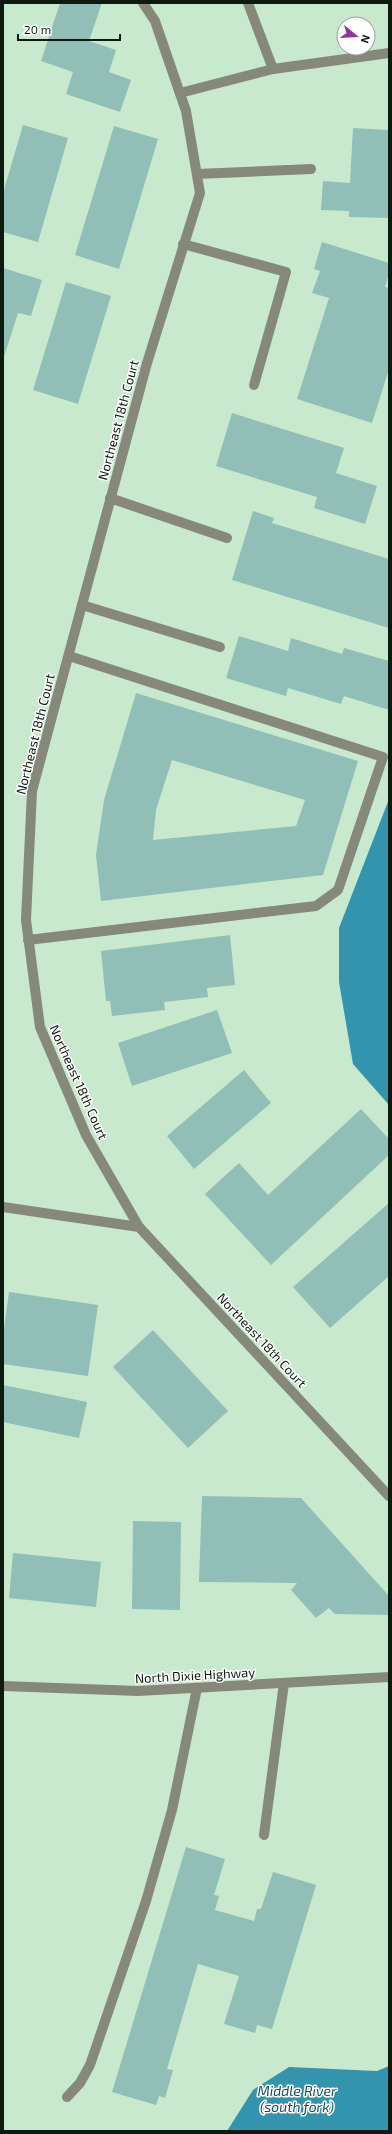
<svg xmlns="http://www.w3.org/2000/svg" width="392" height="2134" font-family="'Exo 2',sans-serif">
	<style>
		.water { fill: #3494ae }
		.building { fill: #91beb7; fill-rule: evenodd }
		.lines { fill: none; stroke-linecap: round; stroke-linejoin: round }
		.service { stroke: #86897a; stroke-width: 10 }
		.minor { stroke: #86897a; stroke-width: 10 }
		.tertiary { stroke: #86897a; stroke-width: 10 }
		.labels { text-anchor: middle; stroke-width: 3; stroke-linejoin: round; paint-order: stroke }
		.street-label { font-size: 13px; fill: #0e1910; stroke: #fff }
		.water-label { font-size: 14px; font-style: italic; fill: #184d5c; stroke: #fff }
	</style>
	<rect width="100%" height="100%" fill="#c9e9cf"/>
	<g class="water">
		<path d="M389,799v306l-36,-41 -14,-82v-54z"/>
		<path d="M389,2066v65h-162l26,-41 36,-23 88,4z"/>
	</g>
	<g class="building">
		<path d="M60,3h42l-13,38 27,9 -7,22 22,8 -11,32 -54,-18 7,-22 -32,-11z"/>
		<path d="M23,125l45,13 -30,104 -35,-10v-39z"/>
		<path d="M114,126l44,13 -39,130 -44,-14z"/>
		<path d="M353,128l36,2v88l-40,-1v-6l-28,-1 2,-29 27,2z"/>
		<path d="M322,242l67,21v10l-4,14 4,1v81l-17,54 -75,-24 32,-101 -17,-5 8,-22 -6,-2z"/>
		<path d="M3,268l39,12 -11,36 -13,-3 -15,47z"/>
		<path d="M66,282l45,14 -33,108 -45,-14z"/>
		<path d="M232,413l112,35 -8,25 41,13 -12,38 -51,-16 3,-11 -101,-31z"/>
		<path d="M253,511l21,7 -2,5 117,36v69l-157,-48z"/>
		<path d="M239,636l49,15 3,-13 51,16 2,-6 45,13v49l-45,-14 -3,8 -53,-16 -2,8 -60,-18z"/>
		<path d="M136,693l222,68 -35,114 -222,26 -5,-46 8,-55zM172,760l133,40 -9,26 -143,14 3,-30z"/>
		<path d="M230,935l5,50 -28,3 1,9 -44,5 1,8 -53,6 -2,-15h-4l-5,-50z"/>
		<path d="M217,1010l15,43 -100,33 -14,-43z"/>
		<path d="M244,1070l27,33 -77,66 -27,-33z"/>
		<path d="M361,1109l28,30v16l-118,110 -66,-71 34,-31 29,32z"/>
		<path d="M389,1203v73l-59,52 -37,-41z"/>
		<path d="M9,1292l89,13 -10,71 -85,-12v-28z"/>
		<path d="M153,1330l75,81 -40,37 -75,-81z"/>
		<path d="M3,1385l84,17 -8,36 -76,-16z"/>
		<path d="M202,1496l99,2 88,98v19l-54,-1 -6,-6 -13,10 -25,-28 6,-7 -98,-1z"/>
		<path d="M133,1521l48,1 -1,88 -48,-1z"/>
		<path d="M13,1553l88,9 -5,45 -87,-9z"/>
		<path d="M186,1847l39,12 -11,36 5,1 -4,14 39,11 3,-12h4l12,-37 43,13 -44,144 -15,-4 -2,8 -31,-9 15,-48 -41,-12 -31,105 6,1 -8,28 -6,-2 -3,9 -44,-13z"/>
	</g>
	<g class="lines">
		<g class="service">
			<path d="M273,69l116,-16"/>
			<path d="M180,93l93,-24 -25,-66"/>
			<path d="M197,174l114,-5"/>
			<path d="M183,244l103,28 -32,113"/>
			<path d="M110,498l117,40"/>
			<path d="M82,605l138,42"/>
			<path d="M28,940l288,-34 22,-16 45,-133 -314,-101"/>
			<path d="M264,1835l20,-152"/>
			<path d="M67,2097l13,-14 10,-18 56,-164 26,-91 25,-122"/>
		</g>
		<g class="minor">
			<path d="M143,3l12,18 31,90 14,82 -53,170 -115,428 -6,129 14,107 46,108 53,92 250,269"/>
			<path d="M3,1207l136,20"/>
		</g>
		<path class="tertiary" d="M3,1686l135,5 251,-14"/>
	</g>
	<g class="labels">
		<g class="street-label">
			<text transform="translate(118 420) rotate(-75)" y="5">Northeast 18th Court</text>
			<text transform="translate(35 734) rotate(-76)" y="5">Northeast 18th Court</text>
			<text transform="translate(79 1082) rotate(66)" y="5">Northeast 18th Court</text>
			<text transform="translate(262 1340) rotate(47)" y="5">Northeast 18th Court</text>
			<text transform="translate(195 1675) rotate(-3)" y="5">North Dixie Highway</text>
		</g>
		<g class="water-label">
			<text x="297" y="2096">Middle River<tspan x="297" dy="16">(south fork)</tspan></text>
		</g>
	</g>
	<rect width="392" height="2134" fill="none" stroke="#0e1910" stroke-width="8"/>
	<g transform="translate(356 36) rotate(108)"><circle r="19" fill="#ffffff" stroke="#9fa39f"/>
	<path d="M0-3L7 15L0 10L-7 15Z" fill="#90339d"/>
	<text y="-6" font-size="11" font-weight="bold" text-anchor="middle" fill="#0e1910">N</text>
	</g>
	<path d="M18 34v6h102v-6" fill="none" stroke="#0e1910" stroke-width="2"/>
	<text x="24" y="34" font-size="12" fill="#0e1910" stroke="#ffffff" stroke-width="3" paint-order="stroke">20 m</text>
</svg>
